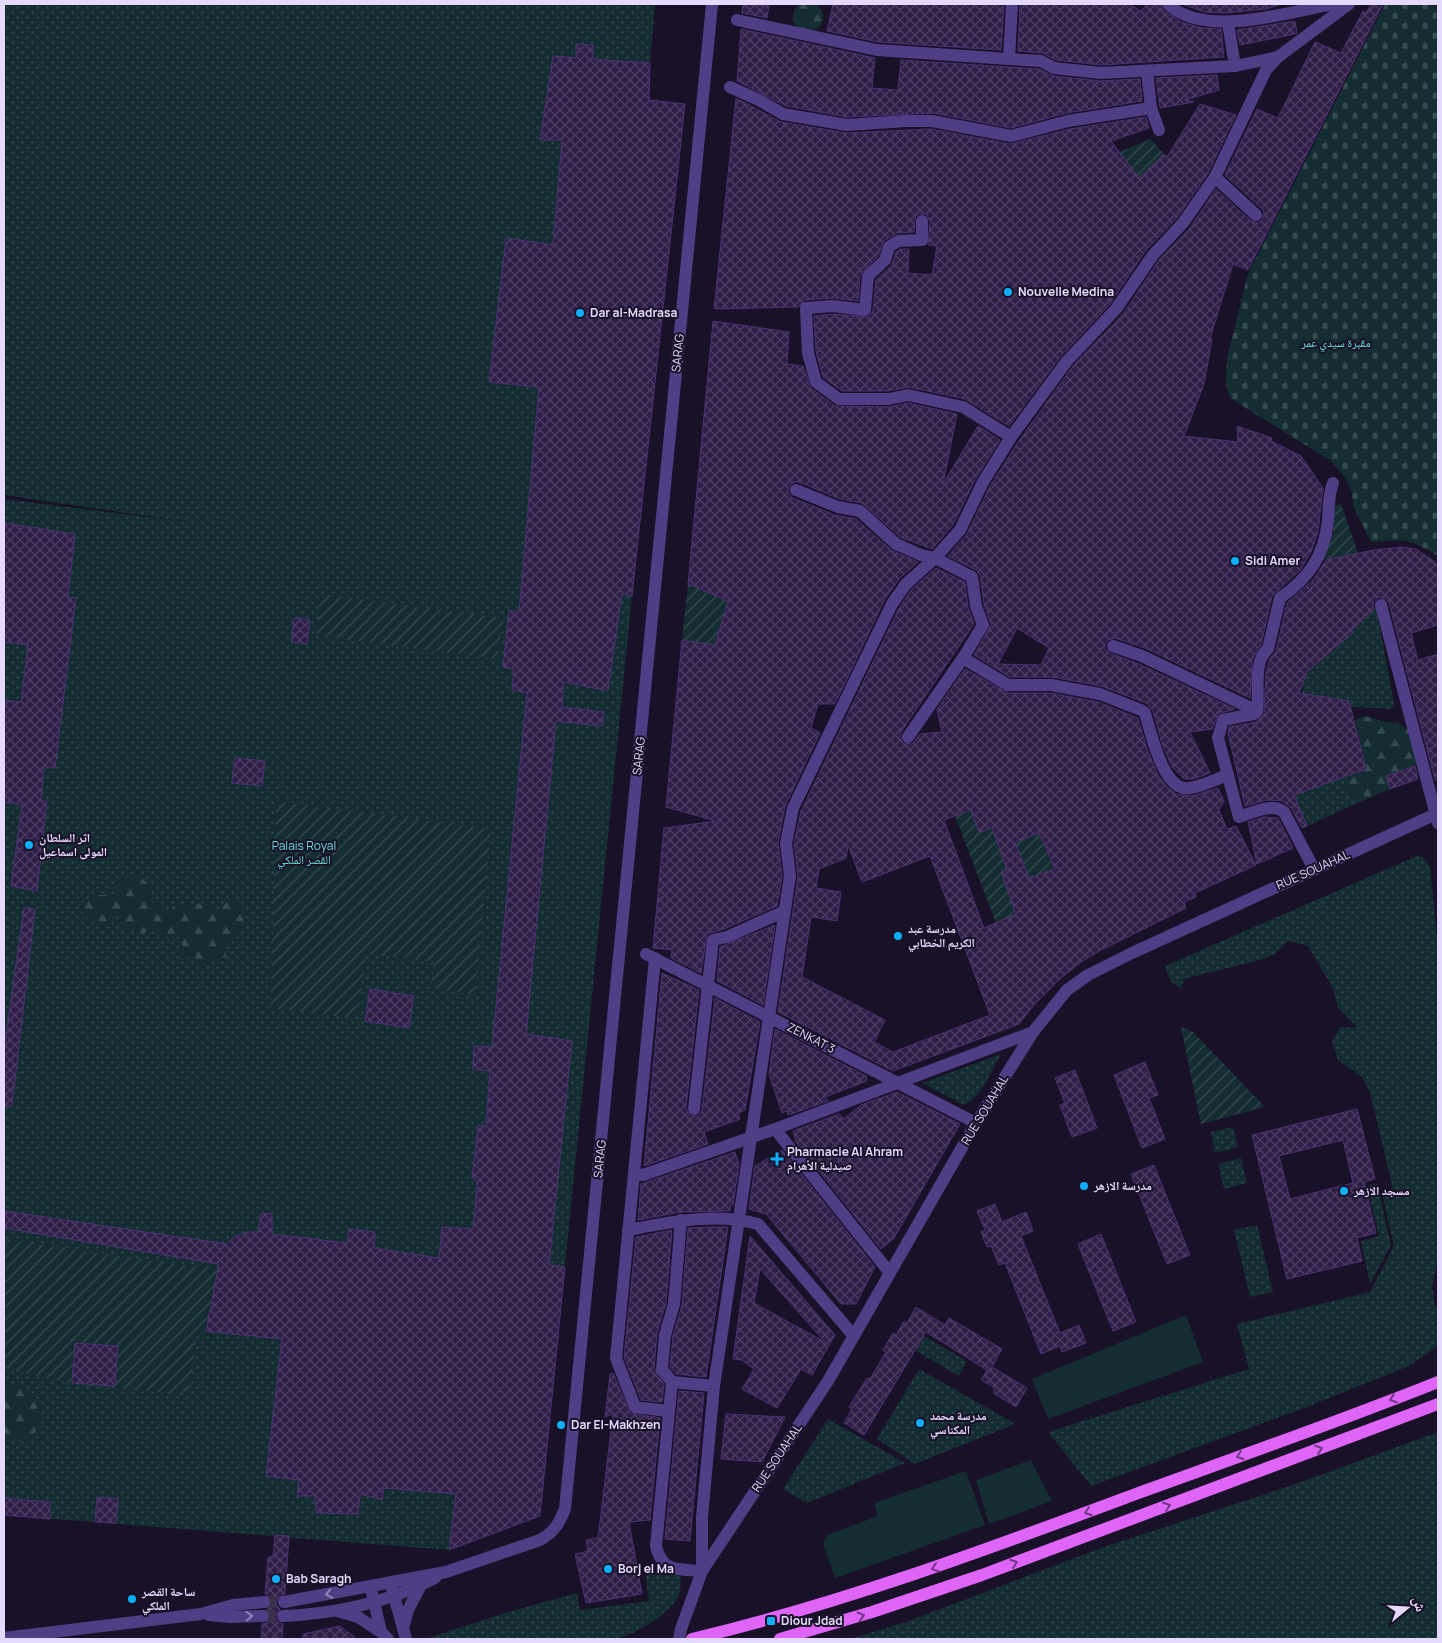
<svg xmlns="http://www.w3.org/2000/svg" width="1442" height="1643" font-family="Manrope,'Noto Naskh Arabic',sans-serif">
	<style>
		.grass { fill: url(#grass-dots) }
		.forest { fill: url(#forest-firs) }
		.cemetery { fill: url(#cemetery-stones) }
		.garden { fill: url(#garden-furrows) }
		.pitch { fill: #142d32 }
		.building { fill: url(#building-cross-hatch); stroke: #4b3173; fill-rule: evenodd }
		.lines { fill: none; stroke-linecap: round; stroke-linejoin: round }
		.minor-tunnel { stroke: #382f48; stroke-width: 12; stroke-dasharray: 12 6; stroke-linecap: butt }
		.minor { stroke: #4f3e85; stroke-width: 12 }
		.major { stroke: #df65f9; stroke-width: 12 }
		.oneway { stroke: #723786 }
		.oneway2 { stroke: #9284bb }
		.poi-dot { fill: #0db0f6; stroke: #191128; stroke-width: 2 }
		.labels { text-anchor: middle; stroke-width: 4; stroke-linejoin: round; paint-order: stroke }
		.poi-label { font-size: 12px; font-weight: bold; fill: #e5d9fe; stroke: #191128; text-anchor: start }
		.park-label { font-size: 12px; fill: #67dcd6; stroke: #191128 }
		.street-label { font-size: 12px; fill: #e5d9fe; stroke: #191128 }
	</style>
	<defs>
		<pattern id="grass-dots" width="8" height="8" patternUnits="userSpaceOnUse" patternTransform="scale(1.25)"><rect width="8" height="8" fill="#142d32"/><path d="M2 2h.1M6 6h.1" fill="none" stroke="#364b51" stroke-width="1.8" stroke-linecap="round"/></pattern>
		<pattern id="forest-firs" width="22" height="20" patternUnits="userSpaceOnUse" patternTransform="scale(1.25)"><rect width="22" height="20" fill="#142d32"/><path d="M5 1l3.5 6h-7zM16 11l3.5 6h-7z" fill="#364b51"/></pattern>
		<pattern id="cemetery-stones" width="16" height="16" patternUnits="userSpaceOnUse" patternTransform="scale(1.25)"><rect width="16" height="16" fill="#142d32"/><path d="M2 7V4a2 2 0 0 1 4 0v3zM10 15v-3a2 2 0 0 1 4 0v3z" fill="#364b51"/></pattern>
		<pattern id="garden-furrows" width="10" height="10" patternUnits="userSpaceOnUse" patternTransform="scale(1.25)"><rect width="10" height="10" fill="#142d32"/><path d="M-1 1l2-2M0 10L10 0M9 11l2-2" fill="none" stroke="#364b51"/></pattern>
		<pattern id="building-cross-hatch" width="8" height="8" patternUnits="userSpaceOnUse" patternTransform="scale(1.25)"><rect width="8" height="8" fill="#2f1e48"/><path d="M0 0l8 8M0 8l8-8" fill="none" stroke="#4d3e63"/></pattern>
	</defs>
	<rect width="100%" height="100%" fill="#191128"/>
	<g class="grass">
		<path d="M4,4h651l-5,59 -57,-4v-14l-17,-1v14l-23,-2 -13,83 22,1 -9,105 -47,-7 -17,143 50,6 -16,193 109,16 -92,920 -91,34 -445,-35v-1016l183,23 -183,-27z"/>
		<path d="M1376,607l18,96 -2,6 -41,-2 -2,-6 -47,-7 1,-11 4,-11 26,-21z"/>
		<path d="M1347,776l-3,8 11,20 -48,22 -10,-23 -9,3 -4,-8z"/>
		<path d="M1417,856l6,1 7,10 8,79v314l-6,26 3,20 3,2v38l-29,20 -110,44 -208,76 -43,-54 201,-63 -12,-45 133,-32 24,-46 -12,-53 11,-4 -23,-97 -8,-15 -24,-17 -6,-19 8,-14 18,1 -20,-20 -5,-20 -25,-42 -20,-5 -13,13 -15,6 -76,19 -3,9 -10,-6 -6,-16z"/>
		<path d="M1001,1054c-7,12 -24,52 -39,50l-40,-21z"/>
		<path d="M1233,1127l5,20 -23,6 -4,-21z"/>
		<path d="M1241,1158l6,25 -23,6 -6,-25z"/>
		<path d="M1377,1183l14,62 -21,39 -9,-43 18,-5 -12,-50z"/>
		<path d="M1257,1225l16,67 -23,5 -16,-67z"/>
		<path d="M924,1336l43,25 -8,15 -43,-25z"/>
		<path d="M919,1369l96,55 -100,40 -38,-25z"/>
		<path d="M828,1419l77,44 -98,40 -24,-14z"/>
		<path d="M1438,1432v207h-588l59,-18 192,-73 192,-63z"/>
		<path d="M645,1571l36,5c-1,5 0,11 -1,16 -6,20 -45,43 -65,47h-190l83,-27 69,-19 3,17 69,-9z"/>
	</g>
	<g class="forest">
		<circle cx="808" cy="17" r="15"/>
		<path d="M1364,716c12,2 21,8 33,6l11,8 11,34 -32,12 3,13 -35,15 -3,-3 -2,-8 -4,-2 -2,-7 3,-8 19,-7 -11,-49z"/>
		<path d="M136,872l13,13 1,18 5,-1 8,4 2,8h7l1,-8 9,-3 10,6 3,-6 15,2 5,11 12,-14 12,-1 5,16 -6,20 -12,6v14l-23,7 -21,-9 1,-21 -12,6 -19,-15 -9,10 -16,-6 -10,-13 -7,8 -19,-2 -8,-9 -2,-9 13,-9h21l3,-11z"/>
		<path d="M17,1385c43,12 24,68 -13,54v-52z"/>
	</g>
	<path class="cemetery" d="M1385,4h39l14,3v549c-28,-18 -35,-16 -67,-14l-17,-34 -3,-18 -7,-14 -13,-15 -101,-63 -4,-15 1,-25 21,-84z"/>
	<g class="garden">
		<path d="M1151,139l13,15 -24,26 -21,-28z"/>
		<path d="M1341,504l17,49 -35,7 10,-28 1,-26z"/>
		<path d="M688,584l40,17 -13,44 -33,-5z"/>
		<path d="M321,594l182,24 -5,41 -182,-23z"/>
		<path d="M1020,791l45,102 -69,30 -41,-107z"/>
		<path d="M276,801l215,28 -16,166 -44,-7 3,-26 -68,-8 -9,65 -86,-11z"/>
		<path d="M1181,1027l12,5 72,75 -64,17z"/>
		<path d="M7,1240l211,30 -12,61 -9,4 -7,55 -6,5 -111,-11 -69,-16v-100z"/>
	</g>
	<g class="pitch">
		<path d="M1186,1315l17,47 -155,57 -16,-40z"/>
		<path d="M1031,1460l21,41 -63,23 -13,-44z"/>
		<path d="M966,1471l19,54 -150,53 -12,-34 4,-9 51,-19 -4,-13z"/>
	</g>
	<g class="building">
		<path d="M743,4l26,2 -2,12 -25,-5z"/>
		<path d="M833,4h171l-3,46 -123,-8 -51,-11z"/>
		<path d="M1020,4h109l12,7 6,-7h13l3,6 18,12 21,6 19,1 3,28 -123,8 -45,-5 -14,-7 -24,-2z"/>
		<path d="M1182,4h95l1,1 -11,4 -43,4 -20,-1z"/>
		<path d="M1371,4h12l-135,266 -15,-6 -23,74 2,1 -8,45 -20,52 54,6 -1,-16 35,12 -1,3 30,15 22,32 -5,44 -7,20 -10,17 -29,27 -11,49 -9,15 -2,38 -105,-50 -30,-10 -7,2 -3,4v4l5,5 29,11 96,45 -17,5 -6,15 -22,3 20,41 -17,6h-9l-12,-12 -10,-23 -9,-33 -7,-8 -45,-17 -49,-9h-42l-36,-22 17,-30 -7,-21 -4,-29 -4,-5 -28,-14 19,-22 23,-48 28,-44 55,-76 50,-52 36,-54 31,-32 26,-39 35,32 7,2 4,-3 2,-7 -2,-4 -37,-34 32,-66 21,9 37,-76 26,11 22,-42 3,2zM1017,628l32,20 -8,17 -43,-1z"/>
		<path d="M1295,21l2,12 -2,1 -55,11 -3,-15z"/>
		<path d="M741,29l134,29 -3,30 26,2 3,-30 138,9 14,7 47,5 40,-2 2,22 -75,12 -56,15 -78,-15 -86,4 -61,-11 -49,-25z"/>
		<path d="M576,44l17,1v14l57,4 -1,37 36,4 -53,492 -10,-2 -14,97 -44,-9 -2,25 42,5 -2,14 -46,-5 -30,313 46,7 -23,224 16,2 -25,249 -91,34 7,-56 -72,-6 -2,12 -22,-6 -2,20 -42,-1 -1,-17h-18l2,-16 -33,-4 16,-137 -76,-8 13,-67 -215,-36v-17l223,33 8,-8 13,-4h10l3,-18 11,-1v21l75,9 2,-14 26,3 -1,16 65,10 3,-31 31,2 4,-47 -5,-5 6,-51 8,-1 4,-54 -17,-2 1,-23 18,1 35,-354 -15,-3 2,-21 -11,-2 6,-57 10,2 20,-225 -50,-5 17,-144 47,7 9,-105h-22l13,-84 23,2z"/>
		<path d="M1217,75l2,15 -34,10 9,2 -34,6 -4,-30z"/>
		<path d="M736,98l45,24 65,11 85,-4 79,15 60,-15 76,-12 3,11 -38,13 28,37 25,-24 3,3 33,-53 36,11 -28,58 -31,45 -31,32 -36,54 -49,52 -52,70 -44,-27 -56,-12 -21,4h-46l-19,-14 -7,-25 -2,-36 19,-2 36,3 4,-6 3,-31 15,-14 5,-14 5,-3h8l-1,24 24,2 5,-29 -9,-1 2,-24 -4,-7h-8l-3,3 -1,15 -17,1 -13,8 -6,15 -18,19 -2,26 -25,-3 -28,2 -7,7 -84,2z"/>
		<path d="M713,321l76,11 -2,32 16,2 8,22 24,18 54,1 19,-4 49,11 -14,70 35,-58 22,14 -24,38 -23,47 -21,24 -32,-12 -38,-34 -22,-4 -41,-17h-5l-5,5 -1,5 5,6 42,17 21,4 35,31 27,12 -19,17 -14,20 -50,105h-17l-7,24 9,5 -35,73 -7,36 4,34 -5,30 -53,23 -17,5 -6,39 -30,-15 1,-8 -19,-2 11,-120 52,-7 -50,-14 16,-167 33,5 13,-44 -40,-17z"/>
		<path d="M4,523l71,11 -7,63 8,1 -21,170 -11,-2 -3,35h6l-10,90 -26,-5 11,-81 -18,-3v-102l17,2 7,-57 -24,-3z"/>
		<path d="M1402,547l14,2 22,15v61l-27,8 7,27 20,-6v126h-3l-46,-177 -3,-4 -7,-2 -6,5 1,7 -22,21 1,2 -46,40 -8,21 50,8 17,68 -72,26 13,31 -5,2 -11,-20 -9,-7 -15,-1 -22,6 -17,-73 1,-6 27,-5 8,-8 2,-43 4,-12 6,-8 11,-48 26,-23 13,-20 48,-10z"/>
		<path d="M936,568l29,14 3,25 6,17 -73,108 -1,5 3,6 9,1 8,-10 22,-2 -5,-23 28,-40 43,24h42l48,9 40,16 9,31 11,26 8,11 10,8 16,2 26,-8 6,13 -5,9 8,19 9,-3 20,39 -61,28 1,4 -12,5 2,6 -85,42 -20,12 -20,16 -27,27 -15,19 -126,47 -115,-59 20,-135 -4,-34 7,-32 98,-203 13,-19zM971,810l8,22 13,-4 15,42 -6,2 15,42 -32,14 -40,-108zM1039,833l16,36 -26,9 -14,-36zM848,845l14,37 68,-26 60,159 -97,37 -19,-10 11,-22 -83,-43 9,-60 26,4 4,-29 -25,-4 3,-19 27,-11z"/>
		<path d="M294,618l16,2 -3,24 -16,-2z"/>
		<path d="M235,758l30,3 -3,25 -30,-3z"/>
		<path d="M1415,766l3,13 -28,10 -4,-13z"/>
		<path d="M1264,817l14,1 15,30 -36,16 -9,-42z"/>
		<path d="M24,908l11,1 -23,197h-8v-58z"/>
		<path d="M775,925l-12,80 -46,-24 3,-34z"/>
		<path d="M662,973l37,17 -13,118 4,8h8l4,-6 13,-112 45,24 -15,88 -7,3 2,6 -36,13 4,12 -64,22z"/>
		<path d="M370,989l44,7 -5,32 -44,-7z"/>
		<path d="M775,1029l91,47 1,5 -42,16 3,4 -40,14 -1,-4 -5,2 -13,-39z"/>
		<path d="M1145,1062l13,33 -9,3 16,41 -23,9 -28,-73z"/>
		<path d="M1075,1070l22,58 -25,9 -12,-32 5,-2 -10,-25z"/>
		<path d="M897,1092l63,32 -66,114 -13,11 -85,-107 -3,-11 46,-17 5,5 17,-14z"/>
		<path d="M1357,1109l18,70 -11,3 12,51 -19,5 5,23 -75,18 -35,-144zM1343,1140l10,43 -63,16 -11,-43z"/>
		<path d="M782,1150l93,117 -19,37h-15l-75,-90 -17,-5 6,-43z"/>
		<path d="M735,1152l4,12 -6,41h-2l-1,6 -49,1 -43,8 3,-36z"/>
		<path d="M1154,1165l36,90 -23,9 -36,-90z"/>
		<path d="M995,1204l7,18 24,-10 7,19 -12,5 39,97 19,-8 7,18 -24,9 -2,-6 -19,8 -36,-91 -6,2 -8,-19 -4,1 -6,-15 4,-2 -8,-19z"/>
		<path d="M710,1227h18l-22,150 -30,-3 -6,-7 3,-31 9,-31 6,-77z"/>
		<path d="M672,1230l-6,73 -9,30 -3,35 10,16 -2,18 -21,-2 -17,-43 12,-120z"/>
		<path d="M1101,1234l35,88 -23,9 -35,-87z"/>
		<path d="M750,1236l85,99 -23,40 -11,-6 -24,39 -35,-19 12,-20 -12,-9 -9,-1zM760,1269l65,73 -71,-39z"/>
		<path d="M916,1307l29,18 4,-7 53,31 -10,18 35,21 -11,19 -23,-14 2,-5 -14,-8 6,-10 -61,-38 -62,103 -20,-12 8,-14 -3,-2 18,-29 3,1 16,-27 -3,-2 10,-17 3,2 8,-14 3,2z"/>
		<path d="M75,1343l43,3 -3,40 -43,-3z"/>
		<path d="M613,1373l17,40 30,5 -10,102 -21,2 13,72 -56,9 -11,-49 13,-3 -2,-11 12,-2 15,-124 -8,3 5,-43z"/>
		<path d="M679,1391l25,2 -14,148 -25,-2z"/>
		<path d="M726,1414l59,3 -23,45 -41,-3z"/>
		<path d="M97,1497l21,2 -2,24 -21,-1z"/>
		<path d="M4,1498l46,4v17l-46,-4z"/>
		<path d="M275,1535l14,1 -4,58 -8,5 -1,5 4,5 -5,7 2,5 6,3 -1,15h-21l1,-15 6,-1 3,-7 -4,-7 5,-8 -7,-7 3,-37 5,-1z"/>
		<path d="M340,1626l17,13h-54v-5z"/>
	</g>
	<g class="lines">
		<g class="minor-tunnel">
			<path d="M264,1602h20"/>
			<path d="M263,1616h20"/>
		</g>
		<g class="minor">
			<path d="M1012,4l-3,55 32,2 13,7 47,5 134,-7 43,-9"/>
			<path d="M1168,4c36,35 120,8 165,0"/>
			<path d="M737,20l140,30 132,9"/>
			<path d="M1228,23l7,43"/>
			<path d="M1147,71l4,37 8,22"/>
			<path d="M730,87l29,13 24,14 64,11 59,-4h26l79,15 57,-15 83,-13"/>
			<path d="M1215,177l41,38"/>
			<path d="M922,221v19l-24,1 -9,6 -4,13 -17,16 -3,34 -32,-4 -27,2 2,45 8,29 23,17h50l19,-4 55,12 48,30"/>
			<path d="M796,490l42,17 22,4 36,33 25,11 14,3 37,19 4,29 7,19 -20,33 -55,79"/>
			<path d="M1381,605l57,218"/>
			<path d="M1113,646l29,10 115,55"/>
			<path d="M963,658l45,27h43l49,9 41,16 4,3c6,19 18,80 45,75 13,-2 26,-9 38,-13"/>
			<path d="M1314,869l-30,-57c-11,-10 -32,1 -45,5l-21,-79 5,-18 31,-6 3,-3c3,-18 -5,-49 11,-62l12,-51c29,-20 44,-42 48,-77 1,-14 0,-25 5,-38"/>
			<path d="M646,954l330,169"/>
			<path d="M655,958l-39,400 19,49 33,4"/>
			<path d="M694,1109l19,-169 14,-3 58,-26"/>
			<path d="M775,1129l115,144"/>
			<path d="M634,1174l9,1 132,-46 258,-97"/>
			<path d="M681,1220l-7,84 -9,31 -3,34 10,13 -16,164c6,27 23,23 46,25v-54l12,-131 76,-510 -4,-33 7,-35 99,-204 14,-20 29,-26 25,-28 23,-48 28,-45 56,-76 49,-52 37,-54 30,-32 32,-46 51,-107 12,-13 71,-53"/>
			<path d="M628,1230c43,-8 88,-18 130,-6l96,112"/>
			<path d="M672,1382l42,4"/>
			<path d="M392,1589l14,50"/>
			<path d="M372,1593l9,39 7,7"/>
			<path d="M284,1602l162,-30 94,-32c14,-8 19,-16 25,-31l147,-1505"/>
			<path d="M337,1611l21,6 23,15"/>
			<path d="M209,1615l20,2 34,-1"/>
			<path d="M283,1616c51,-2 107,-14 152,-38"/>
			<path d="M403,1629l5,-19 13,-25"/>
			<path d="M4,1638l197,-24 32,-9 31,-3"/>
			<path d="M679,1639l2,-10 21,-58 126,-190 148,-258 57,-91 34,-42 21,-15 44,-22 306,-140"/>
		</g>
		<g class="major">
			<path d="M692,1639c152,-36 296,-90 441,-144 102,-37 205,-73 305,-113"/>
			<path d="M780,1639l92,-27 110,-37 456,-171"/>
		</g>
	</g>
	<defs><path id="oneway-chevron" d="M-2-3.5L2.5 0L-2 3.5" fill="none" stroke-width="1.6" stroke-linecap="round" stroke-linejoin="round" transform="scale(1.25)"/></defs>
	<g class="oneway">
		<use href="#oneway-chevron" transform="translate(1393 1399) rotate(160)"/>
		<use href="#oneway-chevron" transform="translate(1319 1449) rotate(-20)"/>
		<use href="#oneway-chevron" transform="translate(1240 1456) rotate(160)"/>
		<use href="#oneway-chevron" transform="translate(1167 1506) rotate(-20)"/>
		<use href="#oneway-chevron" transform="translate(1088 1512) rotate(160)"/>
		<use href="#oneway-chevron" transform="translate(1014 1563) rotate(-20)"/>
		<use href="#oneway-chevron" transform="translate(935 1568) rotate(161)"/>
		<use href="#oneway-chevron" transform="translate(861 1616) rotate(-16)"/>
	</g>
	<g class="oneway2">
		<use href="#oneway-chevron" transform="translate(329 1594) rotate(168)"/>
		<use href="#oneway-chevron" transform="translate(249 1616) rotate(-2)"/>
	</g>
	<g class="poi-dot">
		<circle cx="1008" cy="292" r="5"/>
		<circle cx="580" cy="313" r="5"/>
		<circle cx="1235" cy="561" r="5"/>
		<circle cx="29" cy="845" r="5"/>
		<circle cx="898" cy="936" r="5"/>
		<path d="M774.5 1151.5h5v5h5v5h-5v5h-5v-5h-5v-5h5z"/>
		<circle cx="1084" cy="1186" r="5"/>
		<circle cx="1344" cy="1191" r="5"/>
		<circle cx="920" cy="1423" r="5"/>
		<circle cx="561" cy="1425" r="5"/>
		<circle cx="608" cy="1569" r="5"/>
		<circle cx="276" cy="1579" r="5"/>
		<circle cx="132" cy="1599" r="5"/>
		<rect x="766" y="1616" width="10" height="10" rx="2.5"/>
	</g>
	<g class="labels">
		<g class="poi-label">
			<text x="1018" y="296">Nouvelle Medina</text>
			<text x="590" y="317">Dar al-Madrasa</text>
			<text x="1245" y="565">Sidi Amer</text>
			<text x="39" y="842">اثر السلطان<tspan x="39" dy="14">المولى اسماعيل</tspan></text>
			<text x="908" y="933">مدرسة عبد<tspan x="908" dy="14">الكريم الخطابي</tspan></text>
			<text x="787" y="1156">Pharmacie Al Ahram<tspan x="787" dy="14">صيدلية الأهرام</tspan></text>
			<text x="1094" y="1190">مدرسة الازهر</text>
			<text x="1354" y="1195">مسجد الازهر</text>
			<text x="930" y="1420">مدرسة محمد<tspan x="930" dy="14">المكناسي</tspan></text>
			<text x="571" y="1429">Dar El-Makhzen</text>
			<text x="618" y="1573">Borj el Ma</text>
			<text x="286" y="1583">Bab Saragh</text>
			<text x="142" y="1596">ساحة القصر<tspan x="142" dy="14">الملكي</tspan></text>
			<text x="781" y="1625">Diour Jdad</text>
		</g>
		<g class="park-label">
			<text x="1336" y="347">مقبرة سيدي عمر</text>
			<text x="304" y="850">Palais Royal<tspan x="304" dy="14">القصر الملكي</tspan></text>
		</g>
		<g class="street-label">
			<text transform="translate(678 353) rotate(-84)" y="4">SARAG</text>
			<text transform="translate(639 756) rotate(-84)" y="4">SARAG</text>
			<text transform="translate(1313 870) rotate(-24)" y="4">RUE SOUAHAL</text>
			<text transform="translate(811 1038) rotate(27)" y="4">ZENKAT 3</text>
			<text transform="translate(985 1110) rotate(-59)" y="4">RUE SOUAHAL</text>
			<text transform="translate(600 1159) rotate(-84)" y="4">SARAG</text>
			<text transform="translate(777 1458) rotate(-56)" y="4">RUE SOUAHAL</text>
		</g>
	</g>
	<rect width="1442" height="1643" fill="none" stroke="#e5d9fe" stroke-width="10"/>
	<g transform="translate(1407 1608) rotate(72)" stroke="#191128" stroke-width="4" paint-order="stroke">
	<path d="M0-4L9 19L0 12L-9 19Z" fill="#e5d9fe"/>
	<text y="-8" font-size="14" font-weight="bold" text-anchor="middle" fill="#e5d9fe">ش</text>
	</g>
</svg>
